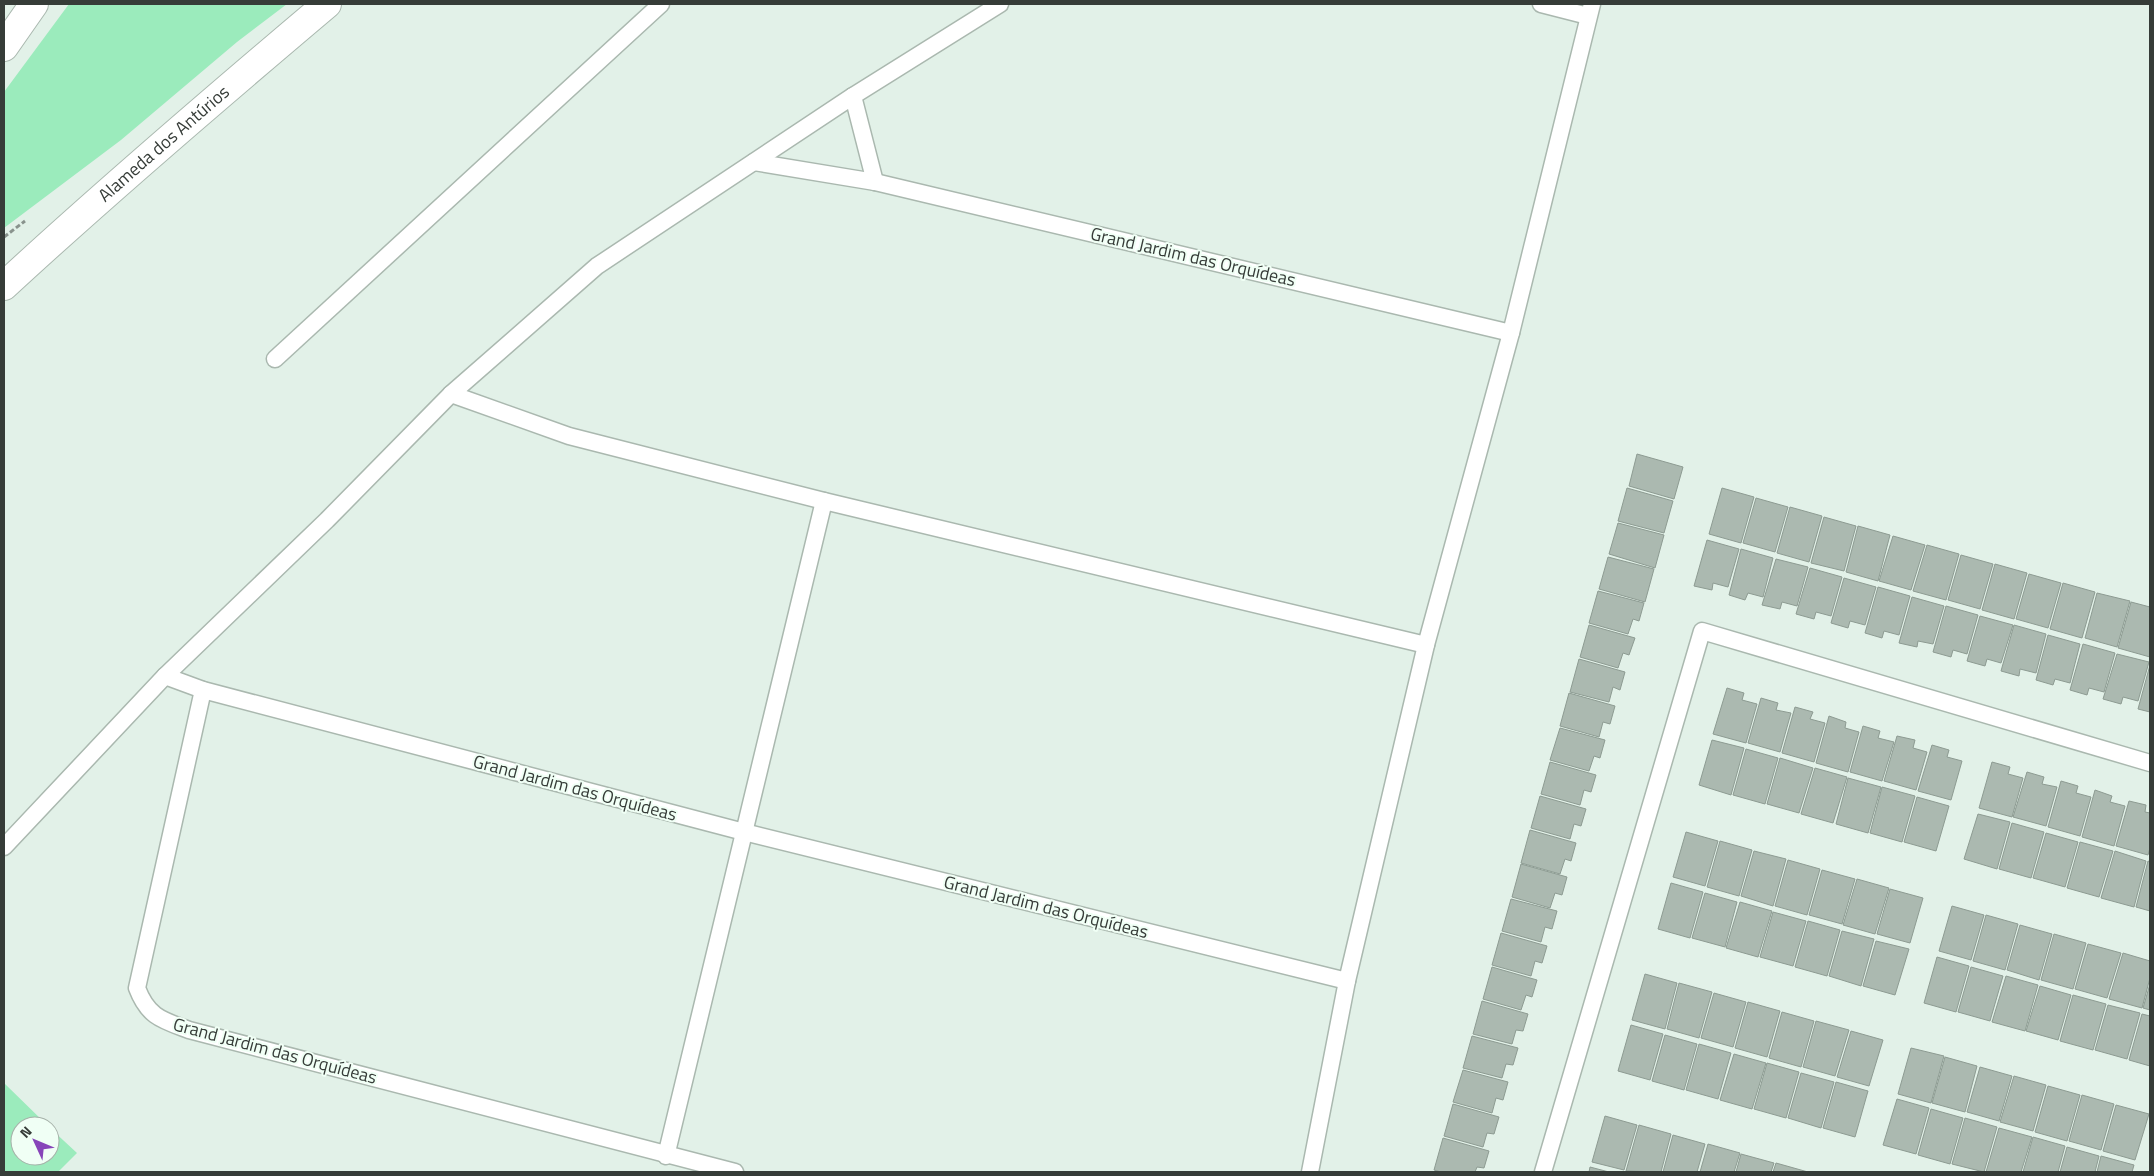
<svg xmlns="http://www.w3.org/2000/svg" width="2154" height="1176" font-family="'Titillium Web',sans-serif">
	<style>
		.green { fill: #9bebbc }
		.building { fill: #abb9b0; stroke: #8d9b92 }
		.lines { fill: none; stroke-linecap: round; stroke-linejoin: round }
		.lane-casing { stroke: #aab8af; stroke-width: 19 }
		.secondary-casing { stroke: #aab8af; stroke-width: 30 }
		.path { stroke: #89938d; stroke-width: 3; stroke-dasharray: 5 2.5; stroke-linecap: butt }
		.lane { stroke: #fff; stroke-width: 16 }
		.secondary { stroke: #fff; stroke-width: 28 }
		.labels { text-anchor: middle; stroke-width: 4; stroke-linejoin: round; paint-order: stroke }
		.street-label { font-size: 18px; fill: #363c38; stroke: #f0fff5 }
	</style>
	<rect width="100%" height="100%" fill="#e2f1e8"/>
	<g class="green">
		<path d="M69,4h218l-50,38 -116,98 -117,88v-136z"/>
		<path d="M4,1083l44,43h-28v30h30v-28l27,25 -19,19h-54z"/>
	</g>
	<g class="building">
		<path d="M1637,454l46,13 -9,32 -45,-13z"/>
		<path d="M1627,488l46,13 -9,32 -46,-12z"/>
		<path d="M1722,488l32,9 -13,46 -32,-9z"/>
		<path d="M1756,498l32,9 -13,45 -32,-9z"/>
		<path d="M1790,507l32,9 -13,46 -32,-9z"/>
		<path d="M1824,517l32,9 -12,45 -33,-8z"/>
		<path d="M1618,523l46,12 -9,33 -46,-14z"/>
		<path d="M1858,526l32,9 -12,46 -32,-9z"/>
		<path d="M1893,536l32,9 -14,45 -32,-9z"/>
		<path d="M1707,540l32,9 -11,38 -15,-4 -1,7 -18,-4z"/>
		<path d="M1927,545l32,9 -13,46 -33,-9z"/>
		<path d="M1741,549l32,9 -10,39 -15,-4 -3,7 -16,-5z"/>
		<path d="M1961,555l32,9 -13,45 -32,-9z"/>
		<path d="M1608,557l46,12 -9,33 -46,-13z"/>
		<path d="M1776,559l32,8 -11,39 -15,-4 -2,7 -18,-4z"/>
		<path d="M1995,564l32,9 -13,46 -32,-9z"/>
		<path d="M1810,568l32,9 -11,39 -15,-4 -2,7 -18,-5z"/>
		<path d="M2029,574l32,9 -13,45 -32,-9z"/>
		<path d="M1844,578l32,9 -11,38 -15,-4 -2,7 -17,-5z"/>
		<path d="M2063,583l32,9 -13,46 -32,-9z"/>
		<path d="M1878,587l32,9 -11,39 -15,-4 -2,7 -17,-5z"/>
		<path d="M1598,591l46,12 -5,18 -6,-2 -5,15 -39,-11z"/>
		<path d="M2097,593l33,8 -13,46 -32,-9z"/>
		<path d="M1912,597l32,9 -11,38 -15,-3 -1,6 -18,-4z"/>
		<path d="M2131,602l19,5v50l-32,-9z"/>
		<path d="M1946,606l32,9 -11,39 -14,-4 -2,7 -18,-5z"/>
		<path d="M1980,616l33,9 -12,38 -14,-4 -2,7 -18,-5z"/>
		<path d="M1589,625l46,13 -6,17 -6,-2 -5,15 -38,-11z"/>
		<path d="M2014,625l32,9 -10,39 -16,-4 -1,7 -18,-5z"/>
		<path d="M2048,635l32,9 -10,39 -15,-4 -2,6 -17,-5z"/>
		<path d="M2083,644l32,9 -11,39 -15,-4 -2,7 -17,-5z"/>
		<path d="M2117,654l32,8 -11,39 -15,-4 -2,7 -18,-5z"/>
		<path d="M1579,659l46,13 -5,18 -7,-3 -4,15 -39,-10z"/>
		<path d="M2150,665v47l-12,-3z"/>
		<path d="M1727,688l17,5 -2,7 15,4 -11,39 -33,-9z"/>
		<path d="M1569,693l46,13 -5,18 -7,-2 -4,15 -39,-11z"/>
		<path d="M1761,698l17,5 -2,7 15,3 -11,39 -32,-9z"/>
		<path d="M1795,707l18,5 -3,7 15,4 -11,39 -32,-9z"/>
		<path d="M1829,716l17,6 -1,6 14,4 -11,40 -32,-9z"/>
		<path d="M1863,726l17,5 -2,7 16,4 -12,39 -32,-9z"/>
		<path d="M1560,728l45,12 -5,18 -6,-2 -5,15 -39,-11z"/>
		<path d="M1897,736l18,4 -2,8 14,4 -11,38 -32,-9z"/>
		<path d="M1712,740l32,8 -13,47 -32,-10z"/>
		<path d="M1932,745l17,5 -2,7 15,4 -11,39 -33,-9z"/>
		<path d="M1746,749l32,9 -13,46 -32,-9z"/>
		<path d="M1780,758l33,10 -14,45 -32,-9z"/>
		<path d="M1550,762l46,13 -5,17 -7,-2 -4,15 -39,-11z"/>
		<path d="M1992,762l18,5 -2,7 15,4 -11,39 -33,-9z"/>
		<path d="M1815,768l32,9 -14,46 -32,-9z"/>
		<path d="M2027,772l17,5 -2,7 15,3 -11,39 -33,-9z"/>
		<path d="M1848,778l33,9 -13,46 -32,-9z"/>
		<path d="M2061,781l17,5 -2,7 15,4 -11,39 -32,-9z"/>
		<path d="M1882,787l33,9 -13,46 -32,-9z"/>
		<path d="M2095,790l17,6 -2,6 15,4 -11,40 -32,-9z"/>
		<path d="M1540,796l46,13 -5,17 -7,-2 -4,15 -39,-11z"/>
		<path d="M1917,797l32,9 -13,45 -32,-9z"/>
		<path d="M2129,801l17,4 -1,7 5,1v35l-2,7 -32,-9z"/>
		<path d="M1978,814l32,8 -13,47 -33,-10z"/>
		<path d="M2012,823l32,9 -13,46 -32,-9z"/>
		<path d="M1530,830l46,13 -5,18 -6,-2 -5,15 -39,-11z"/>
		<path d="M1686,832l32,9 -13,45 -32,-9z"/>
		<path d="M2046,833l32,9 -13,45 -32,-9z"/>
		<path d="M1720,841l32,9 -13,46 -32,-9z"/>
		<path d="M2080,842l33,9 -14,46 -32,-9z"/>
		<path d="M1754,851l32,8 -13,47 -32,-10z"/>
		<path d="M2115,851l31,10 -12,46 -33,-9z"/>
		<path d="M1788,860l32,9 -13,46 -32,-9z"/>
		<path d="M2148,861l2,1v49l-14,-4z"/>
		<path d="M1521,864l46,13 -5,18 -7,-2 -5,15 -38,-11z"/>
		<path d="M1822,870l33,9 -13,45 -33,-9z"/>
		<path d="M1857,879l32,9 -14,46 -32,-9z"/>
		<path d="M1671,883l32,9 -13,46 -32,-9z"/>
		<path d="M1890,889l33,9 -13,45 -33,-9z"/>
		<path d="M1705,893l32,9 -12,45 -33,-9z"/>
		<path d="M1511,899l46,12 -5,18 -7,-2 -4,15 -39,-11z"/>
		<path d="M1740,902l32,9 -14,46 -32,-9z"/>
		<path d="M1952,906l32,9 -13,45 -32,-9z"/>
		<path d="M1773,912l33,9 -13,45 -33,-9z"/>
		<path d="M1986,915l32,9 -13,46 -32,-9z"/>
		<path d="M1808,921l32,9 -13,46 -32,-9z"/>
		<path d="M2020,925l32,9 -13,46 -32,-10z"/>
		<path d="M1842,931l32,8 -13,47 -32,-10z"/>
		<path d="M1501,933l46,13 -5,17 -7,-2 -4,15 -39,-11z"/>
		<path d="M2054,934l32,9 -13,46 -32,-9z"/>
		<path d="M1876,941l33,8 -14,46 -32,-9z"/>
		<path d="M2088,944l33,9 -14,45 -32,-9z"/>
		<path d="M2123,953l27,8v17l-8,30 -33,-9z"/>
		<path d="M1937,957l32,9 -13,46 -32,-9z"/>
		<path d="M1492,967l45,13 -5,17 -6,-2 -5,15 -38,-11z"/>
		<path d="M1971,967l32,9 -13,45 -32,-9z"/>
		<path d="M1645,974l32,9 -12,46 -33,-9z"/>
		<path d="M2006,976l32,9 -13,46 -33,-9z"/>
		<path d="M1679,983l33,9 -13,46 -32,-9z"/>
		<path d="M2150,984v26l-7,-2z"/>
		<path d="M2040,986l31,9 -13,45 -32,-9z"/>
		<path d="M1714,993l32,9 -13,45 -32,-9z"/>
		<path d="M2073,995l33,9 -13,46 -33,-9z"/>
		<path d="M1482,1001l46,13 -5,17 -7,-1 -4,14 -39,-10z"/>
		<path d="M1748,1002l32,9 -13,46 -32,-9z"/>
		<path d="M2108,1005l32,8 -13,46 -32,-9z"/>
		<path d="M1782,1012l32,9 -13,46 -32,-9z"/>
		<path d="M2142,1014l8,2v50l-21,-6z"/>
		<path d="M1816,1021l33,9 -14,46 -32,-9z"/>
		<path d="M1631,1025l32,9 -13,46 -32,-9z"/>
		<path d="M1851,1031l32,9 -14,46 -32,-9z"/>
		<path d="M1665,1035l32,9 -13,46 -32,-9z"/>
		<path d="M1472,1036l46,12 -5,17 -7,-1 -4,14 -39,-10z"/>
		<path d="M1699,1044l32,9 -13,46 -32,-9z"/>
		<path d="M1911,1048l33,8 -13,47 -33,-9z"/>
		<path d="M1734,1054l32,9 -14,46 -32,-9z"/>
		<path d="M1945,1057l32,9 -12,46 -33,-9z"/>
		<path d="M1767,1063l32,9 -13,46 -32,-9z"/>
		<path d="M1980,1067l32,9 -13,45 -32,-9z"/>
		<path d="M1463,1070l45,12 -5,18 -7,-2 -4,15 -39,-11z"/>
		<path d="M1801,1073l33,9 -13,46 -33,-10z"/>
		<path d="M2014,1076l32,9 -13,46 -33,-9z"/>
		<path d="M1836,1082l32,9 -13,46 -32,-9z"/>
		<path d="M2048,1086l32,9 -13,46 -32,-9z"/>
		<path d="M2082,1095l32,9 -13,46 -32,-9z"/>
		<path d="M1897,1099l32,9 -13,46 -33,-9z"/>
		<path d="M1453,1104l46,13 -5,17 -7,-1 -4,14 -39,-11z"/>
		<path d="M2116,1105l33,9 -14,46 -32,-9z"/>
		<path d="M1931,1109l32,9 -13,46 -32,-9z"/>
		<path d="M1605,1116l32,9 -13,45 -32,-8z"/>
		<path d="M1965,1118l32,9 -13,45 -32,-8z"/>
		<path d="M1639,1125l32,9 -10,38 -35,-1z"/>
		<path d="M1999,1128l33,9 -11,35h-35z"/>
		<path d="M1673,1135l32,9 -8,28h-34z"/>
		<path d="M2033,1137l32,9 -7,26h-35z"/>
		<path d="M1443,1138l46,13 -5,17 -7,-1 -2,5h-34l-7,-2z"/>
		<path d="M1708,1144l32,9 -6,19h-34z"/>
		<path d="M2067,1147l32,9 -4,16h-35z"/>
		<path d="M1741,1154l33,9 -3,9h-35z"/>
		<path d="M2101,1156l33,9 -2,7h-35z"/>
		<path d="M1776,1163l32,9h-35z"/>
		<path d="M1590,1167l19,5h-20z"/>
	</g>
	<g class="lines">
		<g class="lane-casing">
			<g id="lane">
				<path d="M1541,4l47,12"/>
				<path d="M853,96l22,86"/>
				<path d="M754,162l121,20 636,151"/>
				<path d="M275,359l386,-355"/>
				<path d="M451,394l118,42 255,65 602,144"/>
				<path d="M165,676l38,14 541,142 603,149"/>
				<path d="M203,690l-66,298c11,29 25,32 52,42l546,142"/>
				<path d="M4,847l161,-171 162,-156 124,-126 146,-128 256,-170 147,-92"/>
				<path d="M666,1156l158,-655"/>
				<path d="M1310,1172l37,-191 79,-336 85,-312 81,-329"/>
				<path d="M1543,1172l159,-541 448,132"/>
			</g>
		</g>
		<g class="secondary-casing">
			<g id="secondary">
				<path d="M4,47l30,-43"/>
				<path id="s1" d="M4,286c105,-97 214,-190 323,-282"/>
			</g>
		</g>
		<path class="path" d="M4,237l21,-16"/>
		<use href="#lane" class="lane"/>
		<use href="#secondary" class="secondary"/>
	</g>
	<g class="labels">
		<g class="street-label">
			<text dy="6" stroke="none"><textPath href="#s1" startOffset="214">Alameda dos Antúrios</textPath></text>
			<text transform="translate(1193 257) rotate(13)" y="6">Grand Jardim das Orquídeas</text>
			<text transform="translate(575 788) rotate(15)" y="6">Grand Jardim das Orquídeas</text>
			<text transform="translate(1046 907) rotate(14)" y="6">Grand Jardim das Orquídeas</text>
			<text transform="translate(275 1051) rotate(15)" y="6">Grand Jardim das Orquídeas</text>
		</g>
	</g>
	<rect width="2154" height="1176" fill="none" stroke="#363c38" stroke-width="10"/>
	<g transform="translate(35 1141) rotate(314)"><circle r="24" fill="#f0fff5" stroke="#a6b1a9"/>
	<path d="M0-4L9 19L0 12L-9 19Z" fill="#8745b9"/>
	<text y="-8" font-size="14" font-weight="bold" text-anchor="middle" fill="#363c38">N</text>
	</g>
</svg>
